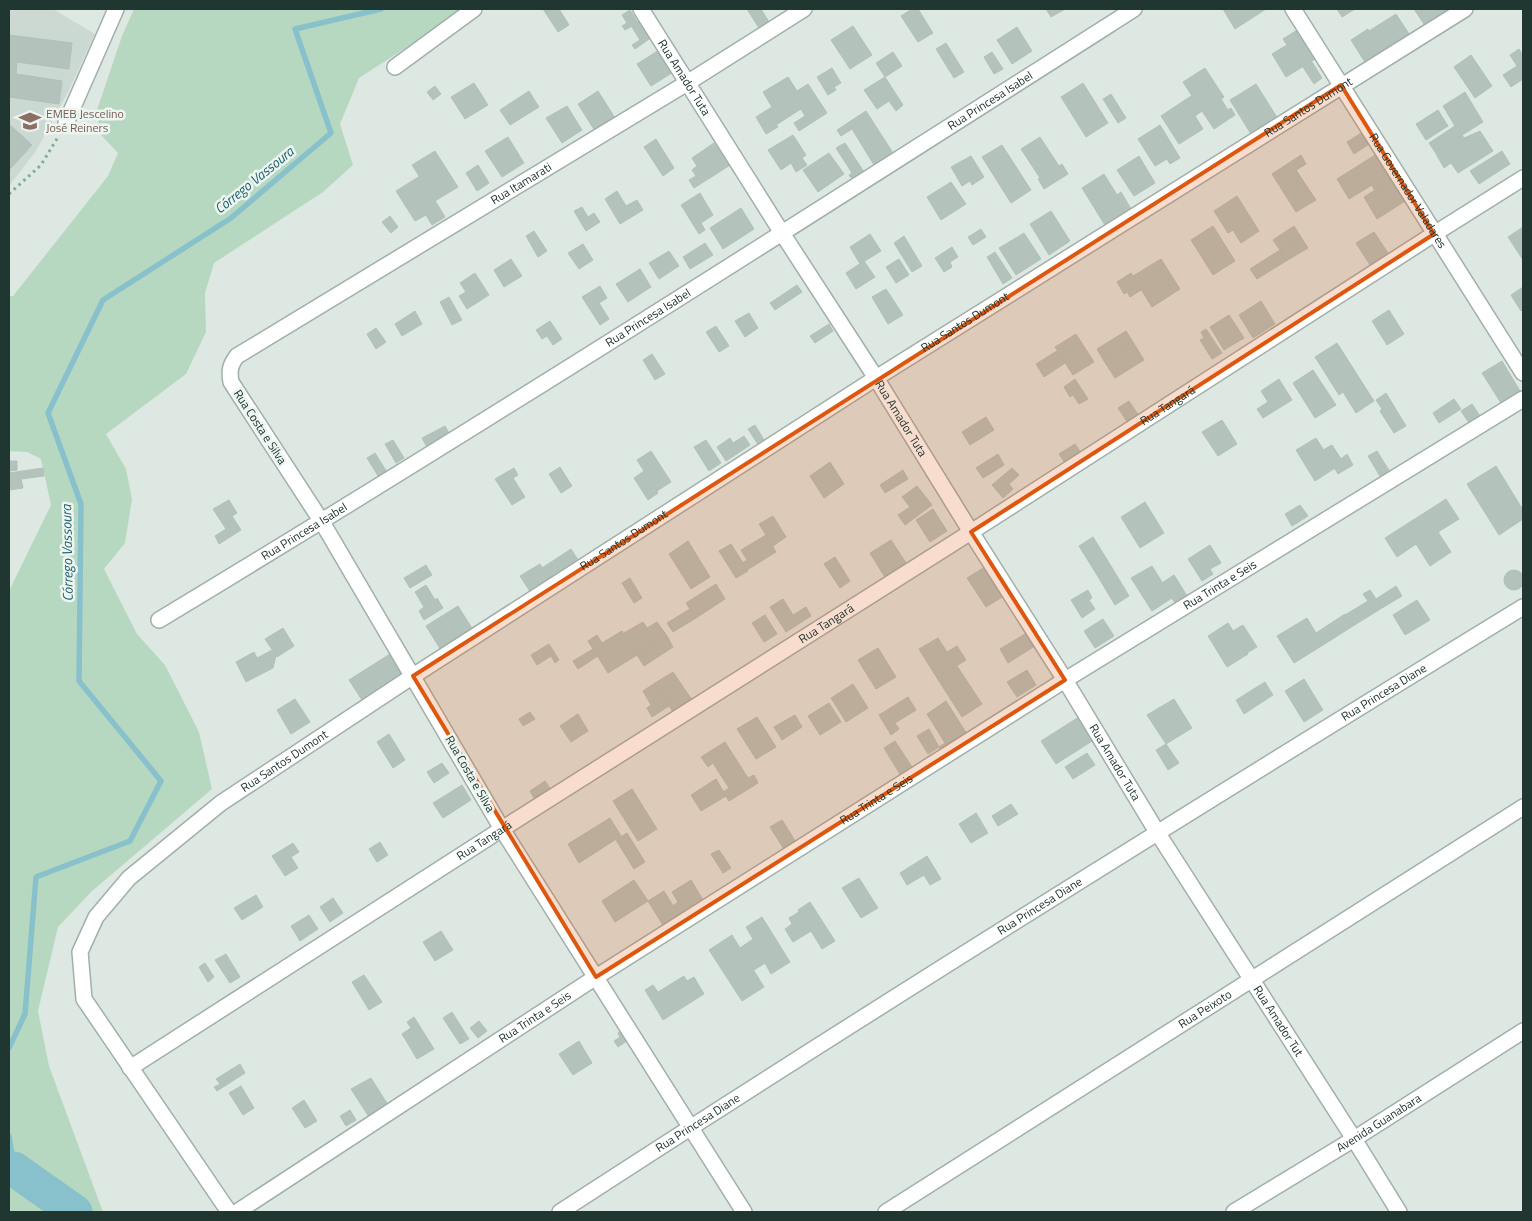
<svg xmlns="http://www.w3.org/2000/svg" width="1532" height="1221" font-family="'Titillium Web',sans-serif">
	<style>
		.built { fill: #ccd8d2 }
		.green { fill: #b7d8c0 }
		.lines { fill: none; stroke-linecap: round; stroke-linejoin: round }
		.stream { stroke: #88c1cb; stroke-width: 5.5 }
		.river { stroke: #88c1cb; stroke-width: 35 }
		.building { fill: #b3c3bc; stroke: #b1c1ba }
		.minor-casing { stroke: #a1afaa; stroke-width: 18 }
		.path { stroke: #80aa9c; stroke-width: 3; stroke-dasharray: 2.5 4; stroke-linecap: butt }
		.minor { stroke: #fff; stroke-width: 15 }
		.marked { fill: #de570e; fill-opacity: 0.2; stroke: #de570e; stroke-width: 4; stroke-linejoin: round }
		.labels { text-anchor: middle; stroke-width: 5; stroke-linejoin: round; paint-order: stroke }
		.street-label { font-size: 12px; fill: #203630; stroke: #edf5f1 }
		.education-label { font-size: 12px; fill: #785e54; stroke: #edf5f1; text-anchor: start }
		.water-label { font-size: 14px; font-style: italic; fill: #1f616d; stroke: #edf5f1 }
	</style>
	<rect width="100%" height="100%" fill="#dee8e3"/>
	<path class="built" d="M9,9h44l42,25 -27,58 -32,59 -27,35z"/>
	<path class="green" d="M134,9h332l-107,69 -19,46 13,41 -30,27 -109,71 -9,30 1,39 -20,42 -80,60 20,35 6,30 -7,44 -21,26 33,65 28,31 34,67 13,57 -121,103 -33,35 -20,84 11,55 54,146h-94v-621l42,-86 -10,-46 -14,-7 -18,-1v-155h4l95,-120 10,-23 -16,-17 -6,-23 26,-77z"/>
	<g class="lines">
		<g class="stream">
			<path d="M9,1048l16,-34 11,-137 94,-36 31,-60 -82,-100 2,-177 -33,-91 55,-113 128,-82 100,-85 -36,-104 86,-20"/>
			<path d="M9,1136l5,33"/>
		</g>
		<path class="river" d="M14,1169l61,43"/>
	</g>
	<g class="building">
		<path d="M543,9h16l10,16 -11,7z"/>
		<path d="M747,9h14l8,13 -10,6z"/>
		<path d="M912,9h6l15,24 -15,9 -17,-26z"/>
		<path d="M1046,9h19l-14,8z"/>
		<path d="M1223,9h43l-31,20z"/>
		<path d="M1337,9h18l-13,8z"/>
		<path d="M1414,9h30l2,2 -22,13z"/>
		<path d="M630,10l8,13 -13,7 -3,-4 5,-3 -5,-8z"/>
		<path d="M1396,14l15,23 -43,30 -17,-27 17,-11 1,2z"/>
		<path d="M641,20l11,17 -17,12 -3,-4 8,-5 -8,-13z"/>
		<path d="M853,26l19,29 -22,14 -19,-29z"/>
		<path d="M1017,27l15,24 -20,13 -15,-24z"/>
		<path d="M1302,27l18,29 -34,21 -14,-23 15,-9 -4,-6z"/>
		<path d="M9,35l63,8 -3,26 -52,-7 -1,12 46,7 -3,23 -50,-7z"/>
		<path d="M946,43l18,29 -10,6 -18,-29z"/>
		<path d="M664,47l14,22 -27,17 -14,-22z"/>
		<path d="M1519,49l4,6v24l-12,8 -8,-12 14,-9 -7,-11z"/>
		<path d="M893,52l9,14 -17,11 -9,-14z"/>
		<path d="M992,52l11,17 -9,5 -10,-17z"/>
		<path d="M1471,55l21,31 -17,12 -21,-31z"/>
		<path d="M1312,62l10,16 -8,6 -11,-17z"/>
		<path d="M832,68l9,15 -7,4 2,3 -8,5 -11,-18z"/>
		<path d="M1205,68l9,14 -22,14 -9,-14z"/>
		<path d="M788,77l9,14 -25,16 -9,-15z"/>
		<path d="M885,77l18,28 -7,6 -7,-10 -12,8 -13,-19z"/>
		<path d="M1214,82l10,15 -3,2 7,11 3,-2 4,7 -21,14 -12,-18 -7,5 -10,-16z"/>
		<path d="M474,83l14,22 -23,14 -14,-22z"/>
		<path d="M1083,83l25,40 -22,14 -25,-40z"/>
		<path d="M808,84l19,29 -28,18 -5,-8 11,-7 -4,-7 -25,16 2,2 -12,7 -10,-17z"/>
		<path d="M1256,84l24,38 -26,17 -24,-39z"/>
		<path d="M435,86l6,8 -8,6 -6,-8z"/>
		<path d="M529,91l10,16 -29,18 -10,-15z"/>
		<path d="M598,91l17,27 -20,13 -17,-27z"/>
		<path d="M1465,92l18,30 -48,30 -6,-9 26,-17 -12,-20z"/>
		<path d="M1111,94l15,24 -8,5 -15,-24z"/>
		<path d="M1185,100l18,29 -24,15 -18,-28z"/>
		<path d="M567,106l15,24 -20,13 -16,-25z"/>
		<path d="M1438,110l10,16 -22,14 -10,-16z"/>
		<path d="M866,111l27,42 -19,12 -22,-36 -11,7 -4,-6z"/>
		<path d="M9,124l23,21 -23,25z"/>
		<path d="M1160,125l20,33 -10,6 -3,-5 -12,7 -17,-27z"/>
		<path d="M1366,130l8,11 -20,13 -7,-12z"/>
		<path d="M1480,131l13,20 -35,22 -7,-10 -7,5 -9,-16 27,-17 2,3z"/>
		<path d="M793,135l13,20 -4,3 5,7 -11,7 -5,-9 -10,7 -13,-20z"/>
		<path d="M508,137l16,26 -22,14 -17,-26z"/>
		<path d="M1040,137l19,29 3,-2 6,10 -24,15 -6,-10 2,-1 -19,-29z"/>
		<path d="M656,139l18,29 -11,8 -19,-29z"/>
		<path d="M714,143l6,9 6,-4 9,14 -41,26 -5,-8 7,-4 -4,-6 5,-4 -5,-8z"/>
		<path d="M845,143l19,29 -12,7 -3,-4 3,-2 -16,-25z"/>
		<path d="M1002,145l29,45 -20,13 -29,-46z"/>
		<path d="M435,151l23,36 -23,14 -23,-36z"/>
		<path d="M1502,151l8,13 -31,20 -9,-13z"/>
		<path d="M1380,152l16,25 -21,14 -3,-6 -23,14 -12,-20z"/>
		<path d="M829,153l15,21 -26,18 -15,-22z"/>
		<path d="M1301,155l5,9 -10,6 20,30 -20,12 -24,-38z"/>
		<path d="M971,156l13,21 -12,8 -2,-4 -8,5 -11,-19z"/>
		<path d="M1139,156l16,27 -21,13 -17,-26z"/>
		<path d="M478,165l11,18 -12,8 -11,-18z"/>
		<path d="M1104,174l13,21 4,-3 13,22 -26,16 -26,-42z"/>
		<path d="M420,176l25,41 -13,8 -6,-10 -11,6 -19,-30z"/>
		<path d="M1396,177l14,21 -33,21 -13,-22z"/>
		<path d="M951,182l15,22 -25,16 -14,-23z"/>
		<path d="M617,191l9,15 11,-6 6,10 -23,14 -15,-25z"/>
		<path d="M700,193l13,22 -12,8 4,7 -6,4 -18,-29z"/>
		<path d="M1237,196l22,35 -18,12 -8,-13 -5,3 -14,-22z"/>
		<path d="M582,207l6,10 6,-4 6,9 -14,9 -12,-20z"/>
		<path d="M741,208l13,21 -31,20 -13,-21z"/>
		<path d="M1051,211l19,30 -21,14 -19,-31z"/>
		<path d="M390,216l8,11 -7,6 -9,-11z"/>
		<path d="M1213,226l22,35 -22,14 -22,-35z"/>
		<path d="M1294,226l7,11 -21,13 -7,-10z"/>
		<path d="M1523,227v33l-15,-23z"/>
		<path d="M981,229l5,8 -13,8 -5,-8z"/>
		<path d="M534,231l13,20 -9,6 -12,-21z"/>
		<path d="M1374,232l14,21 -18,12 -14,-22z"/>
		<path d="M1024,233l17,26 -25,16 -17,-27z"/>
		<path d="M870,234l11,17 -21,13 -10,-17z"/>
		<path d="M904,236l18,30 -10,6 -18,-29z"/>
		<path d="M1301,237l7,11 -22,13 -6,-11z"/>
		<path d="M705,243l8,12 -23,14 -7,-12z"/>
		<path d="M583,244l10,16 -14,9 -11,-16z"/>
		<path d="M952,247l6,10 -8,5 2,5 -8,5 -9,-14z"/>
		<path d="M1280,250l6,11 -29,18 -7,-10z"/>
		<path d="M669,251l10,15 -20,13 -10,-16z"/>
		<path d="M995,252l17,26 -9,6 -16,-27z"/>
		<path d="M511,259l11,17 -18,11 -10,-17z"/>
		<path d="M899,259l10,16 -13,8 -10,-16z"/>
		<path d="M1161,259l19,30 -28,18 -19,-31z"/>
		<path d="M864,261l11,16 -19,12 -10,-16z"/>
		<path d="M640,269l11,18 -23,15 -12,-18z"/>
		<path d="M475,273l14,22 -22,14 -8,-13 7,-4 -6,-9z"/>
		<path d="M1131,273l10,17 -11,7 -3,-5 -3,2 -7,-12z"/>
		<path d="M797,285l5,7 -27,18 -5,-7z"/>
		<path d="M600,286l7,12 -8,5 10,16 -9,6 -18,-28z"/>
		<path d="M1523,287v22l-2,2 -10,-16z"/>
		<path d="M886,289l17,26 -15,9 -16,-27z"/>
		<path d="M449,297l13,23 -10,5 -12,-23z"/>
		<path d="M1261,301l14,23 -22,14 -14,-23z"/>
		<path d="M1389,310l15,24 -17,11 -15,-24z"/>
		<path d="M415,311l7,13 -20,12 -7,-12z"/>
		<path d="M749,313l9,15 -13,9 -10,-16z"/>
		<path d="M1229,315l15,23 -20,12 -14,-23z"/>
		<path d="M550,321l12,18 -9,6 -6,-9 -5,3 -6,-9z"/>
		<path d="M829,324l4,7 -18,12 -5,-7z"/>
		<path d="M716,326l13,20 -10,6 -13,-20z"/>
		<path d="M376,328l10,14 -10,7 -9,-15z"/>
		<path d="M1206,329l16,24 -10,6 -12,-19 4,-2 -3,-6z"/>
		<path d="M1126,331l7,11 -29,19 -7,-12z"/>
		<path d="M1076,334l18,28 -21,13 -18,-28z"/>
		<path d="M1133,342l11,18 -29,18 -11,-17z"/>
		<path d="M1337,343l37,58 -18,12 -13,-21 -4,3 -24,-38z"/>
		<path d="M1057,351l8,12 -21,14 -8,-13z"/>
		<path d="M652,354l13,20 -10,6 -12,-20z"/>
		<path d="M1502,361l18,30 -19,12 -19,-30z"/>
		<path d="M1313,370l23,35 -21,13 -22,-35z"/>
		<path d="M1075,379l13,20 -9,5 -6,-9 -3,2 -6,-10z"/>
		<path d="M1279,379l13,21 -29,18 -6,-9 11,-7 -7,-11z"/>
		<path d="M1386,393l20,33 -12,7 -14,-22 2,-2 -6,-9z"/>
		<path d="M1454,399l7,10 -22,14 -6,-10z"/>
		<path d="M1129,401l12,18 -11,7 -12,-18z"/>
		<path d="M1472,404l8,12 -11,7 -8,-12z"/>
		<path d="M986,417l8,13 -24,15 -8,-13z"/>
		<path d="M1222,420l15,24 -19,12 -16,-24z"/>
		<path d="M755,425l12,20 -6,4 -13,-20z"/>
		<path d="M445,426l6,11 -23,12 -6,-11z"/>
		<path d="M744,436l6,9 -24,16 -9,-14 13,-9 3,5z"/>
		<path d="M1316,438l19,30 -20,13 -19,-31z"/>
		<path d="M393,440l11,18 -8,5 -11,-19z"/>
		<path d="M706,440l15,23 -12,8 -15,-24z"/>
		<path d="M1075,444l8,12 -16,10 -8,-12z"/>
		<path d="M1332,445l9,14 6,-5 6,11 -15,9 -15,-24z"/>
		<path d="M651,451l20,31 -14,9 -20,-31z"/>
		<path d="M1377,451l13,21 -9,6 -13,-22z"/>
		<path d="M375,453l13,21 -8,5 -13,-21z"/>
		<path d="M998,454l6,11 -21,13 -7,-10z"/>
		<path d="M9,461h8v9l-8,1z"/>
		<path d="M830,462l14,22 -20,14 -14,-22z"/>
		<path d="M1496,466l27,44v9l-24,16 -32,-51z"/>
		<path d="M560,467l12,19 -11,7 -12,-19z"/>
		<path d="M43,468l1,8 -23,3 2,9 -14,2v-17z"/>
		<path d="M514,468l4,7 -5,3 12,19 -13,8 -17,-26z"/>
		<path d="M1012,468l7,7 -10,9 4,5 -10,9 -11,-13z"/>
		<path d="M903,470l5,9 -23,14 -5,-8z"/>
		<path d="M644,471l14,22 -10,7 -14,-22z"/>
		<path d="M917,486l15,19 -27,20 -7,-10 12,-8 -8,-10z"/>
		<path d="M1446,499l13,20 -21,13 13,20 -21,14 -14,-22 -19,13 -12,-19z"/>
		<path d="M229,500l8,13 -5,3 9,14 -22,14 -4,-8 11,-7 -13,-20z"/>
		<path d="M1145,502l19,31 -24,15 -19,-31z"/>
		<path d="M1300,505l8,11 -16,10 -7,-12z"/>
		<path d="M933,509l14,22 -17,11 -14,-22z"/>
		<path d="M773,516l13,21 -13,9 -14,-22z"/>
		<path d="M766,535l10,17 -29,18 -5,-7 5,-3 -6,-10z"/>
		<path d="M1093,537l18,29 -14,9 -18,-29z"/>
		<path d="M891,540l17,26 -22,13 -16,-26z"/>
		<path d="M688,541l22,36 -19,12 -22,-35z"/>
		<path d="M731,544l17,27 -12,7 -17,-27z"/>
		<path d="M1210,545l11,18 -11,6 3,5 -11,7 -14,-22z"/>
		<path d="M571,549l9,14 -30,18 -8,-13z"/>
		<path d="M835,557l15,24 -10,7 -16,-24z"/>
		<path d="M540,564l10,17 -19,12 -11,-17z"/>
		<path d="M426,565l6,10 -22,13 -6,-10z"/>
		<path d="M988,565l19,29 -21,13 -19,-29z"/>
		<path d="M1111,566l18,30 -14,9 -18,-30z"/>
		<path d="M1152,566l20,32 -20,13 -21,-33z"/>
		<circle cx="1514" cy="580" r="10"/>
		<path d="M1174,575l15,24 -12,7 -15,-23z"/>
		<path d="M630,578l12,20 -8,5 -12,-20z"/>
		<path d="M716,584l9,15 -29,19 -10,-15z"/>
		<path d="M426,585l9,15 2,-2 6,10 -19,12 -5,-9 5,-4 -9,-15z"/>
		<path d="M1396,586l6,10 -20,12 -6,-9z"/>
		<path d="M1088,590l4,8 -3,2 6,9 -13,9 -11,-18z"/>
		<path d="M1370,590l12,18 -29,18 -8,-11 23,-14 -5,-7z"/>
		<path d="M783,599l10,16 13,-8 5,9 -25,16 -16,-25z"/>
		<path d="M1417,600l13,20 -25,15 -12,-20z"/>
		<path d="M458,606l15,24 -32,20 -15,-24z"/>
		<path d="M690,609l6,9 -23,14 -6,-9z"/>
		<path d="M1345,614l8,12 -30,19 -7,-12z"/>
		<path d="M765,615l12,19 -13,8 -12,-19z"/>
		<path d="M1307,618l16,27 -29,18 -17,-27z"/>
		<path d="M1103,619l11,17 -19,12 -11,-17z"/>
		<path d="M643,622l4,6 10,-6 10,14 -30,19 -13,-22z"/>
		<path d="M1228,623l20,31 -21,13 -19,-31z"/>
		<path d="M1243,625l14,22 -10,6 -14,-22z"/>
		<path d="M283,628l11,18 -17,11 -12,-18z"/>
		<path d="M622,631l15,24 -29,18 -20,-32 9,-6 5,8z"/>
		<path d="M1030,631l8,13 -30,19 -8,-14z"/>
		<path d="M667,636l6,11 -29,19 -7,-11z"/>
		<path d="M938,638l9,14 10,-6 9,14 -29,18 -18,-29z"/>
		<path d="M549,644l10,16 -4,3 -4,-7 -14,9 -6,-10z"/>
		<path d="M278,647l-5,21 -27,14 -10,-20 18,-10 3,6z"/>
		<path d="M878,648l18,29 -20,12 -18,-29z"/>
		<path d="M593,649l5,7 -20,13 -5,-8z"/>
		<path d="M390,654l12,20 -40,26 -13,-20z"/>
		<path d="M957,666l25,38 -20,13 -25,-39z"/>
		<path d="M1027,670l9,15 -19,12 -10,-15z"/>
		<path d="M673,672l19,28 -19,12 -18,-29z"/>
		<path d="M1304,679l19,31 -19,12 -19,-31z"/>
		<path d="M1265,682l8,13 -29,19 -8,-14z"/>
		<path d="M655,683l14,23 -17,11 -5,-9 4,-3 -8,-14z"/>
		<path d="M853,684l15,24 -22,14 -15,-24z"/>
		<path d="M908,697l8,13 -21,13 4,6 -8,6 -12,-20z"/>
		<path d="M295,699l15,23 -19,12 -14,-24z"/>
		<path d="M1174,699l18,29 -26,16 -19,-29z"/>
		<path d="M946,701l24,38 -25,16 -6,-8 6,-4 -18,-29z"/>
		<path d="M829,703l12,19 -21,13 -12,-19z"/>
		<path d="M530,712l5,7 -12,7 -4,-7z"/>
		<path d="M578,714l10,17 -17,11 -11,-16z"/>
		<path d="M795,715l7,12 -20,13 -8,-13z"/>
		<path d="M1082,715l15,23 -41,26 -15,-23z"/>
		<path d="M757,717l19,30 -20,12 -19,-30z"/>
		<path d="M929,729l10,18 -11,7 -11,-18z"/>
		<path d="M389,734l16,26 -12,8 -16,-26z"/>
		<path d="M895,741l21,32 -12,8 -20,-33z"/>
		<path d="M725,742l23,36 6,-3 4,8 -29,18 -6,-9 6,-4 -16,-25 -5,4 -7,-10z"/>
		<path d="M1166,744l13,19 -11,7 -12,-20z"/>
		<path d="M1087,753l8,12 -22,14 -8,-12z"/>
		<path d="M442,763l7,10 -15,10 -7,-11z"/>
		<path d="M716,779l10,17 -25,15 -10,-16z"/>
		<path d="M545,781l6,9 -16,10 -5,-9z"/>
		<path d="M462,785l9,15 -28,18 -10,-15z"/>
		<path d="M632,789l25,40 -19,12 -25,-40z"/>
		<path d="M1011,804l7,10 -20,12 -6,-10z"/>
		<path d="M976,813l12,20 -17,10 -12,-19z"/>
		<path d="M610,818l11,18 -42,27 -11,-19z"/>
		<path d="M782,820l17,27 -12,7 -17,-27z"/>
		<path d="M627,833l18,29 -11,7 -18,-29z"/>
		<path d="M380,842l8,13 -11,7 -8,-13z"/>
		<path d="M293,843l6,9 -8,5 7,11 -13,8 -13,-20z"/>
		<path d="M719,850l12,18 -8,5 -12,-19z"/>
		<path d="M927,856l14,23 -11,6 -6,-10 -17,10 -7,-12z"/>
		<path d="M859,878l19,30 -17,10 -19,-30z"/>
		<path d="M634,880l14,21 -33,21 -13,-21z"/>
		<path d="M691,880l15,25 -24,15 -9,-14 5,-4 -6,-10z"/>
		<path d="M664,891l18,29 -16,10 -18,-29z"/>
		<path d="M256,895l7,12 -21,13 -8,-12z"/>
		<path d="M333,898l10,15 -13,9 -10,-15z"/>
		<path d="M810,902l25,39 -13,8 -24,-39z"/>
		<path d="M799,912l12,19 -18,11 -8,-13 7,-5 -3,-6z"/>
		<path d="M309,915l9,14 -18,12 -9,-15z"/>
		<path d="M762,917l28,45 -19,12 -6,-11 -11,7 -14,-22 13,-9 -7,-12z"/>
		<path d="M441,931l12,19 -18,11 -12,-19z"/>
		<path d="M732,935l32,52 -22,14 -33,-51z"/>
		<path d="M226,954l14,23 -10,6 -15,-23z"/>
		<path d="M205,963l9,14 -6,5 -9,-15z"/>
		<path d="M364,975l18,27 -13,8 -17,-28z"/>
		<path d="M684,976l3,5 7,-4 10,17 -41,26 -18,-30 8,-5 5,7z"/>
		<path d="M452,1012l17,27 -9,5 -17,-26z"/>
		<path d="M414,1017l20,32 -17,10 -15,-25 9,-6 -4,-6z"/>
		<path d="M479,1021l8,10 -9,7 -8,-10z"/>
		<path d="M625,1029l6,9 -13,9 -4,-6 6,-4 -2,-4z"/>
		<path d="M579,1041l13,22 -19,12 -14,-21z"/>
		<path d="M240,1064l5,9 -28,18 -3,-4 6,-3 -4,-5z"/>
		<path d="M371,1078l17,27 -19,12 -18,-28z"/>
		<path d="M241,1086l13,22 -11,7 -14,-22z"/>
		<path d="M304,1100l13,21 -12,7 -13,-20z"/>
		<path d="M350,1110l6,10 -10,6 -6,-10z"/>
	</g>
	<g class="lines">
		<g class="minor-casing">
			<g id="minor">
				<path id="s1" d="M641,9l141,224 94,145 95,154 94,148 92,152 197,307 45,73"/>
				<path id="s2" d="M1293,9l230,364"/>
				<path d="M395,67l79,-58"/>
				<path d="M66,123l50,-114"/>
				<path id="s3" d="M159,620c328,-198 652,-405 975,-611"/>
				<path id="s4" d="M130,1068l372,-239 469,-297 463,-298 89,-56"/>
				<path id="s5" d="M229,1212l-145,-213 -4,-47 16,-35 33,-39 92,-75 192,-127 463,-298 589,-369"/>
				<path id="s6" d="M237,1212l359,-235 469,-297 458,-281"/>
				<path id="s7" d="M560,1212c318,-207 640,-407 963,-605"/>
				<path id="s8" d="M744,1212l-242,-383 -180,-307 -91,-140c-2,-11 -1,-17 6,-26l450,-273 117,-74"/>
				<path id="s9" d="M886,1212l637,-405"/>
				<path id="s10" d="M1234,1212l120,-73 169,-108"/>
			</g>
		</g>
		<path class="path" d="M9,194l32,-29 17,-28"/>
		<use href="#minor" class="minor"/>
	</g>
	<path class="marked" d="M1341,85l93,149 -463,298 94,148 -469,297 -183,-301z"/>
	<defs>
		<g id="school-bare" transform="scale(1.725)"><path d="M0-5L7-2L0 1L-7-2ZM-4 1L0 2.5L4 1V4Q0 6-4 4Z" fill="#8d6e63" stroke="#edf5f1" stroke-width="2.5" paint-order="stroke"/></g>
	</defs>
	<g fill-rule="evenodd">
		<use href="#school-bare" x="30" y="121"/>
	</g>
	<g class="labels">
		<g class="street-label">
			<text dy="4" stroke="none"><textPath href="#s1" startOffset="81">Rua Amador Tuta</textPath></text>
			<text dy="4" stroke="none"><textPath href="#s3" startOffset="980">Rua Princesa Isabel</textPath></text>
			<text dy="4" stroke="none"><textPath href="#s5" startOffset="1804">Rua Santos Dumont</textPath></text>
			<text dy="4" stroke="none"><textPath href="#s8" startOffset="1336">Rua Itamarati</textPath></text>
			<text dy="4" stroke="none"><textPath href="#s2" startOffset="215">Rua Governador Valadares</textPath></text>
			<text dy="4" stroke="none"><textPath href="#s3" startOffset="575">Rua Princesa Isabel</textPath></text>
			<text dy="4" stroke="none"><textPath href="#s5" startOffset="1399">Rua Santos Dumont</textPath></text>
			<text dy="4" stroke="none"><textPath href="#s4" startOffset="1231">Rua Tangará</textPath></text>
			<text dy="4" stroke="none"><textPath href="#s1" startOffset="485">Rua Amador Tuta</textPath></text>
			<text transform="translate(260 427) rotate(57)" y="4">Rua Costa e Silva</text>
			<text dy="4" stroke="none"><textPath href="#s3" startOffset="170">Rua Princesa Isabel</textPath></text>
			<text dy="4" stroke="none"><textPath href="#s5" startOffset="994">Rua Santos Dumont</textPath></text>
			<text dy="4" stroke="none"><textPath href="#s6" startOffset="1166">Rua Trinta e Seis</textPath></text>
			<text dy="4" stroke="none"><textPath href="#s4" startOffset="826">Rua Tangará</textPath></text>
			<text dy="4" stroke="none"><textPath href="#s7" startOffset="974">Rua Princesa Diane</textPath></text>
			<text dy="4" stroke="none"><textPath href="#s5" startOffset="589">Rua Santos Dumont</textPath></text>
			<text dy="4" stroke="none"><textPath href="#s1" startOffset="890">Rua Amador Tuta</textPath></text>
			<text transform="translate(470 774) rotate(60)" y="4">Rua Costa e Silva</text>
			<text dy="4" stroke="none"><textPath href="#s6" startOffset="761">Rua Trinta e Seis</textPath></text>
			<text dy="4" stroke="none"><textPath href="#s4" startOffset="421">Rua Tangará</textPath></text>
			<text dy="4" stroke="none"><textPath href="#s7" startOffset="569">Rua Princesa Diane</textPath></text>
			<text dy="4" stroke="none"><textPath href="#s9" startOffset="378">Rua Peixoto</textPath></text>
			<text dy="4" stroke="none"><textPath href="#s6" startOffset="356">Rua Trinta e Seis</textPath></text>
			<text dy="4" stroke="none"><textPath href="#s1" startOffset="1196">Rua Amador Tut</textPath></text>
			<text dy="4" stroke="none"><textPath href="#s7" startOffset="164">Rua Princesa Diane</textPath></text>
			<text dy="4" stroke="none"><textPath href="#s10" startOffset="170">Avenida Guanabara</textPath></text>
		</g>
		<g class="education-label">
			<text x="46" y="118">EMEB Jescelino<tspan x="46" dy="14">José Reiners</tspan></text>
		</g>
		<g class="water-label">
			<text transform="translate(254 180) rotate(-39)" y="5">Córrego Vassoura</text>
			<text transform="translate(67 553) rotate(-91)" y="5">Córrego Vassoura</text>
		</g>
	</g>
	<rect width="1532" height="1221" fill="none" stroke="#203630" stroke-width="20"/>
</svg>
